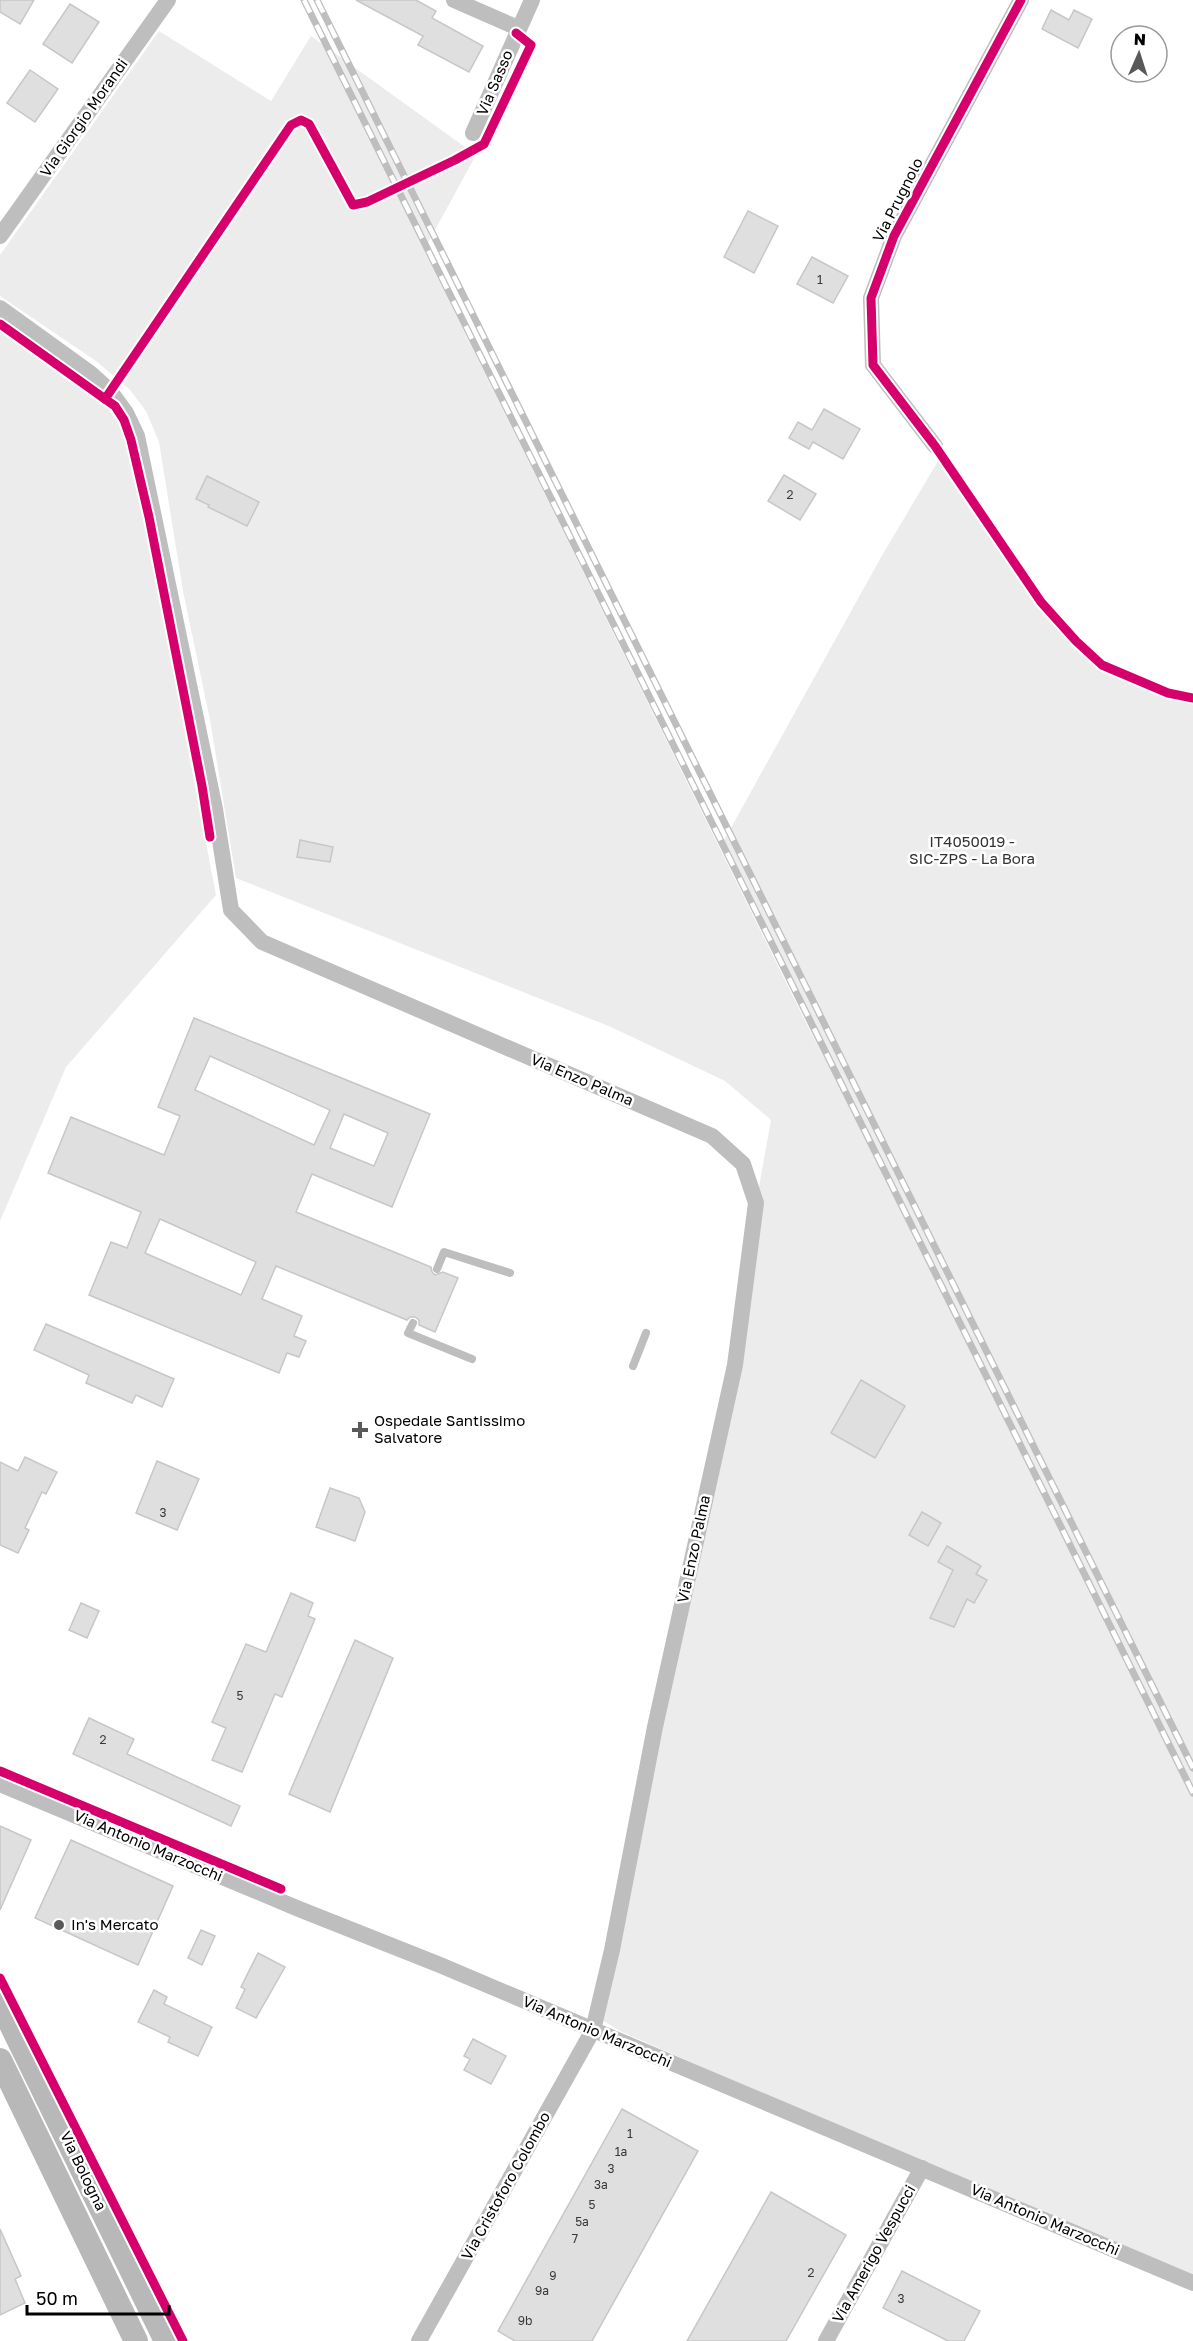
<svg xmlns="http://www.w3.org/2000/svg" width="1193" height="2341" font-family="'Golos Text',sans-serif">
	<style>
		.green { fill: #ececec }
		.building { fill: #dfdfdf; stroke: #c7c7c7; stroke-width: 1.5; fill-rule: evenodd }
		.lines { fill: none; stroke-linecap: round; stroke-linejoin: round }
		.lane { stroke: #bebebe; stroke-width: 8 }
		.street { stroke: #bebebe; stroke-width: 16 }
		.secondary { stroke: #b8b8b8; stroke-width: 24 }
		.rail-casing { stroke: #bebebe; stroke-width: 7 }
		.rail { stroke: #fff; stroke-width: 4.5; stroke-dasharray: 14; stroke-linecap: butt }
		.cycleway-casing { stroke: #fff; stroke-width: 13 }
		.cycleway { stroke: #d6006c; stroke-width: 9 }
		.poi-dot { fill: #595959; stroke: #fff; stroke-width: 2 }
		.labels { text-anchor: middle; stroke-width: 5; stroke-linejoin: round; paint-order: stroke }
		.number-label { font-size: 12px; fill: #383838 }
		.street-label { font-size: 15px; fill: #000; stroke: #fff }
		.park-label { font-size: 15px; fill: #333; stroke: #fff }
		.poi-label { font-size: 15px; fill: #000; stroke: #fff; text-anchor: start }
	</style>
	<rect width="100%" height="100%" fill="#fff"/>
	<g class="green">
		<path d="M159,31l112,70 40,-65 165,119 -52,95 400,809 -102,-215 158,-285 58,-98 132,175 62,44 61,17v1577l-266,-108 -307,-135 -26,-16 104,-489 73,-406 -46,-39 -114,-54 -375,-149 -26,-158 -27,-129 -24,-149 -13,-31 -16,-21 -34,-29 -96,-65v-41z"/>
		<path d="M0,301l87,81 41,53 88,460 -150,172 -66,154z"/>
	</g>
	<g class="building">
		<path d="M0,0h34l-14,24 -20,-12z"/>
		<path d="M356,0h60l20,11 -4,7 51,28 -14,26 -51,-27 5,-9z"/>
		<path d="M70,4l29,18 -27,41 -29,-19z"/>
		<path d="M1051,10l18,10 5,-10 18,9 -14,29 -36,-19z"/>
		<path d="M30,70l28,19 -23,33 -28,-19z"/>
		<path d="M748,211l30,15 -24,47 -30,-16z"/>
		<path d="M812,257l36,19 -15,27 -36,-19z"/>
		<path d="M824,409l36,20 -17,30 -30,-17 -4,7 -20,-11 9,-16 14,8z"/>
		<path d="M784,475l32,19 -16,26 -32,-19z"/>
		<path d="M207,476l52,26 -12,24 -39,-19 1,-2 -13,-6z"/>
		<path d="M300,840l33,7 -3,15 -33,-5z"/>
		<path d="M194,1018l236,96 -38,93 -80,-33 -16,38 135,55 1,5 3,3 8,-3 15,6 -23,54 -16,-7v-5l-4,-3h-5l-3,3 -131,-54 -14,33 40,17 -8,20 12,5 -7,16 -12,-4 -8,20 -190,-78 22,-53 16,6 14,-36 -93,-39 23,-56 93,38 16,-39 -22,-9zM210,1056l120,54 -16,35 -119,-55zM344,1114l44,19 -14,33 -44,-18zM160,1219l96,43 -15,33 -96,-42z"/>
		<path d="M46,1324l128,55 -12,28 -26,-12 -4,8 -46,-20 3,-8 -55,-25z"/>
		<path d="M861,1380l44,26 -30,52 -44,-25z"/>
		<path d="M25,1457l32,15 -11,22 -4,-2 -17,36 4,2 -11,23 -18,-8v-83l18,9z"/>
		<path d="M157,1461l42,18 -22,51 -41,-17z"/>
		<path d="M330,1488l29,10 6,14 -10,29 -39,-14z"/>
		<path d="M922,1512l19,11 -13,23 -19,-11z"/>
		<path d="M947,1546l34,20 -5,8 11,6 -13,23 -7,-4 -13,28 -24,-9 23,-48 -15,-8z"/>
		<path d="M291,1593l22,10 -5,13 7,3 -33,78 -7,-3 -33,78 -30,-12 14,-32 -14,-6 34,-78 20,8z"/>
		<path d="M81,1603l18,8 -12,27 -18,-8z"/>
		<path d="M355,1640l38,18 -63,154 -41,-18z"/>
		<path d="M89,1718l45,21 -7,15 113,52 -9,20 -158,-72z"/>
		<path d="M0,1826l31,14 -31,70z"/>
		<path d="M71,1840l102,46 -35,79 -103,-47z"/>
		<path d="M201,1930l14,6 -13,29 -14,-7z"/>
		<path d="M258,1953l27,14 -29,51 -20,-10 9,-19 -4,-2z"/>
		<path d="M154,1990l13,7 -3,7 48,23 -14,29 -30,-14 2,-5 -32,-15z"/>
		<path d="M473,2039l33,17 -15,28 -27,-14 6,-11 -6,-3z"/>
		<path d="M622,2109l76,42 -106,190h-77l-17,-10z"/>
		<path d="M771,2192l75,43 -60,106h-99z"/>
		<path d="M0,2229l21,47 -6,3 10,24 -25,12z"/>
		<path d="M902,2271l78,40 -16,30h-16l-65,-33z"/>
	</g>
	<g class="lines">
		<g class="lane">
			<path d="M437,1269l7,-17 66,21"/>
			<path d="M413,1323l-5,10 64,26"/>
			<path d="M633,1366l13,-33"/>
		</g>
		<g class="street">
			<path d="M454,0l64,28"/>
			<path d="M473,133l59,-133"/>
			<path d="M0,236l168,-236"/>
			<path d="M0,308l90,65 20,18 16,22 11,23 78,373 16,101 31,32 450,194 31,28 13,39 -21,162 -80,362 -43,223 -19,80 -174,311"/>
			<path d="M935,446l-62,-81 -2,-67 23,-62 127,-236"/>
			<path d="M0,1784l299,125 141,56 753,318"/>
			<path d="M826,2341l96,-173"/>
		</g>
		<g class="secondary">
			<path d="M0,2002l166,339"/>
			<path d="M0,2060l136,281"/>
		</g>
		<g class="rail-casing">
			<g id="rail">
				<path d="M304,0l889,1793"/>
				<path d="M317,0l876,1768"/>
			</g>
		</g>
		<use href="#rail" class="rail"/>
		<g class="cycleway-casing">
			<g id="cycleway">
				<path d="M1021,0l-127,236 -23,62 2,67 62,81 106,156 35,39 26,24 66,28 25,5"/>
				<path d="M0,324l105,75"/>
				<path d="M210,837l-8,-51 -53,-269 -18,-77 -7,-20 -9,-14 -10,-7 186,-274 10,-5 8,4 44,81 14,-3 88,-42 29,-16 47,-99 -15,-12"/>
				<path d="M0,1771l281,118"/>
				<path d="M0,1978l183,363"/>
			</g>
		</g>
		<use href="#cycleway" class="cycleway"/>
	</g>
	<g class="poi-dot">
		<path d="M357 1421h6v6h6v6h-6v6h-6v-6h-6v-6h6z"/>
		<circle cx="59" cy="1925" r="6"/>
	</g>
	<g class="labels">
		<g class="number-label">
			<text x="820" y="284">1</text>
			<text x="790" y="499">2</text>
			<text x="163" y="1517">3</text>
			<text x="240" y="1700">5</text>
			<text x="103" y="1744">2</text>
			<text x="630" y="2138">1</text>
			<text x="621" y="2156">1a</text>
			<text x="611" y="2173">3</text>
			<text x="601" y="2189">3a</text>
			<text x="592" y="2209">5</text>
			<text x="582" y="2226">5a</text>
			<text x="575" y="2243">7</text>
			<text x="811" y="2277">2</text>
			<text x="553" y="2280">9</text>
			<text x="542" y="2295">9a</text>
			<text x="901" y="2303">3</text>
			<text x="525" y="2325">9b</text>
		</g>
		<g class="street-label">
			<text transform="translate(495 83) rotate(-67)" y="5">Via Sasso</text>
			<text transform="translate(84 118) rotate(-55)" y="5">Via Giorgio Morandi</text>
			<text transform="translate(898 200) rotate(-63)" y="5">Via Prugnolo</text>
			<text transform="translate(582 1080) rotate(23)" y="5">Via Enzo Palma</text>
			<text transform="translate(694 1549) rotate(-78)" y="5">Via Enzo Palma</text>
			<text transform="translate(148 1846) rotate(23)" y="5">Via Antonio Marzocchi</text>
			<text transform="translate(597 2032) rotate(23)" y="5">Via Antonio Marzocchi</text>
			<text transform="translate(83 2171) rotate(64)" y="5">Via Bologna</text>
			<text transform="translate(506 2186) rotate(-61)" y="5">Via Cristoforo Colombo</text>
			<text transform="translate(1045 2220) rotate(23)" y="5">Via Antonio Marzocchi</text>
			<text transform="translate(874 2254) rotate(-61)" y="5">Via Amerigo Vespucci</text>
		</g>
		<g class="park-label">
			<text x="972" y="847">IT4050019 -<tspan x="972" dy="17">SIC-ZPS - La Bora</tspan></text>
		</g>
		<g class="poi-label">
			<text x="374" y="1426">Ospedale Santissimo<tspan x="374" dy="17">Salvatore</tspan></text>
			<text x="71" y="1930">In's Mercato</text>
		</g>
	</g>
	<g transform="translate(1139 54) rotate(3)"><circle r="28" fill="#ffffff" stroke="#999999" stroke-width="1.5"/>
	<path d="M0-4.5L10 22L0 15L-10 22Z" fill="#595959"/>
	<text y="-9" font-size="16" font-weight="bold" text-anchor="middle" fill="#000000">N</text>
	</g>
	<path d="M27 2305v9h142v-9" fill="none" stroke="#000000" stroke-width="3"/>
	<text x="36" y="2305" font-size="18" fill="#000000" stroke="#ffffff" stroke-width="4.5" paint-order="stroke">50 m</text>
</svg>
